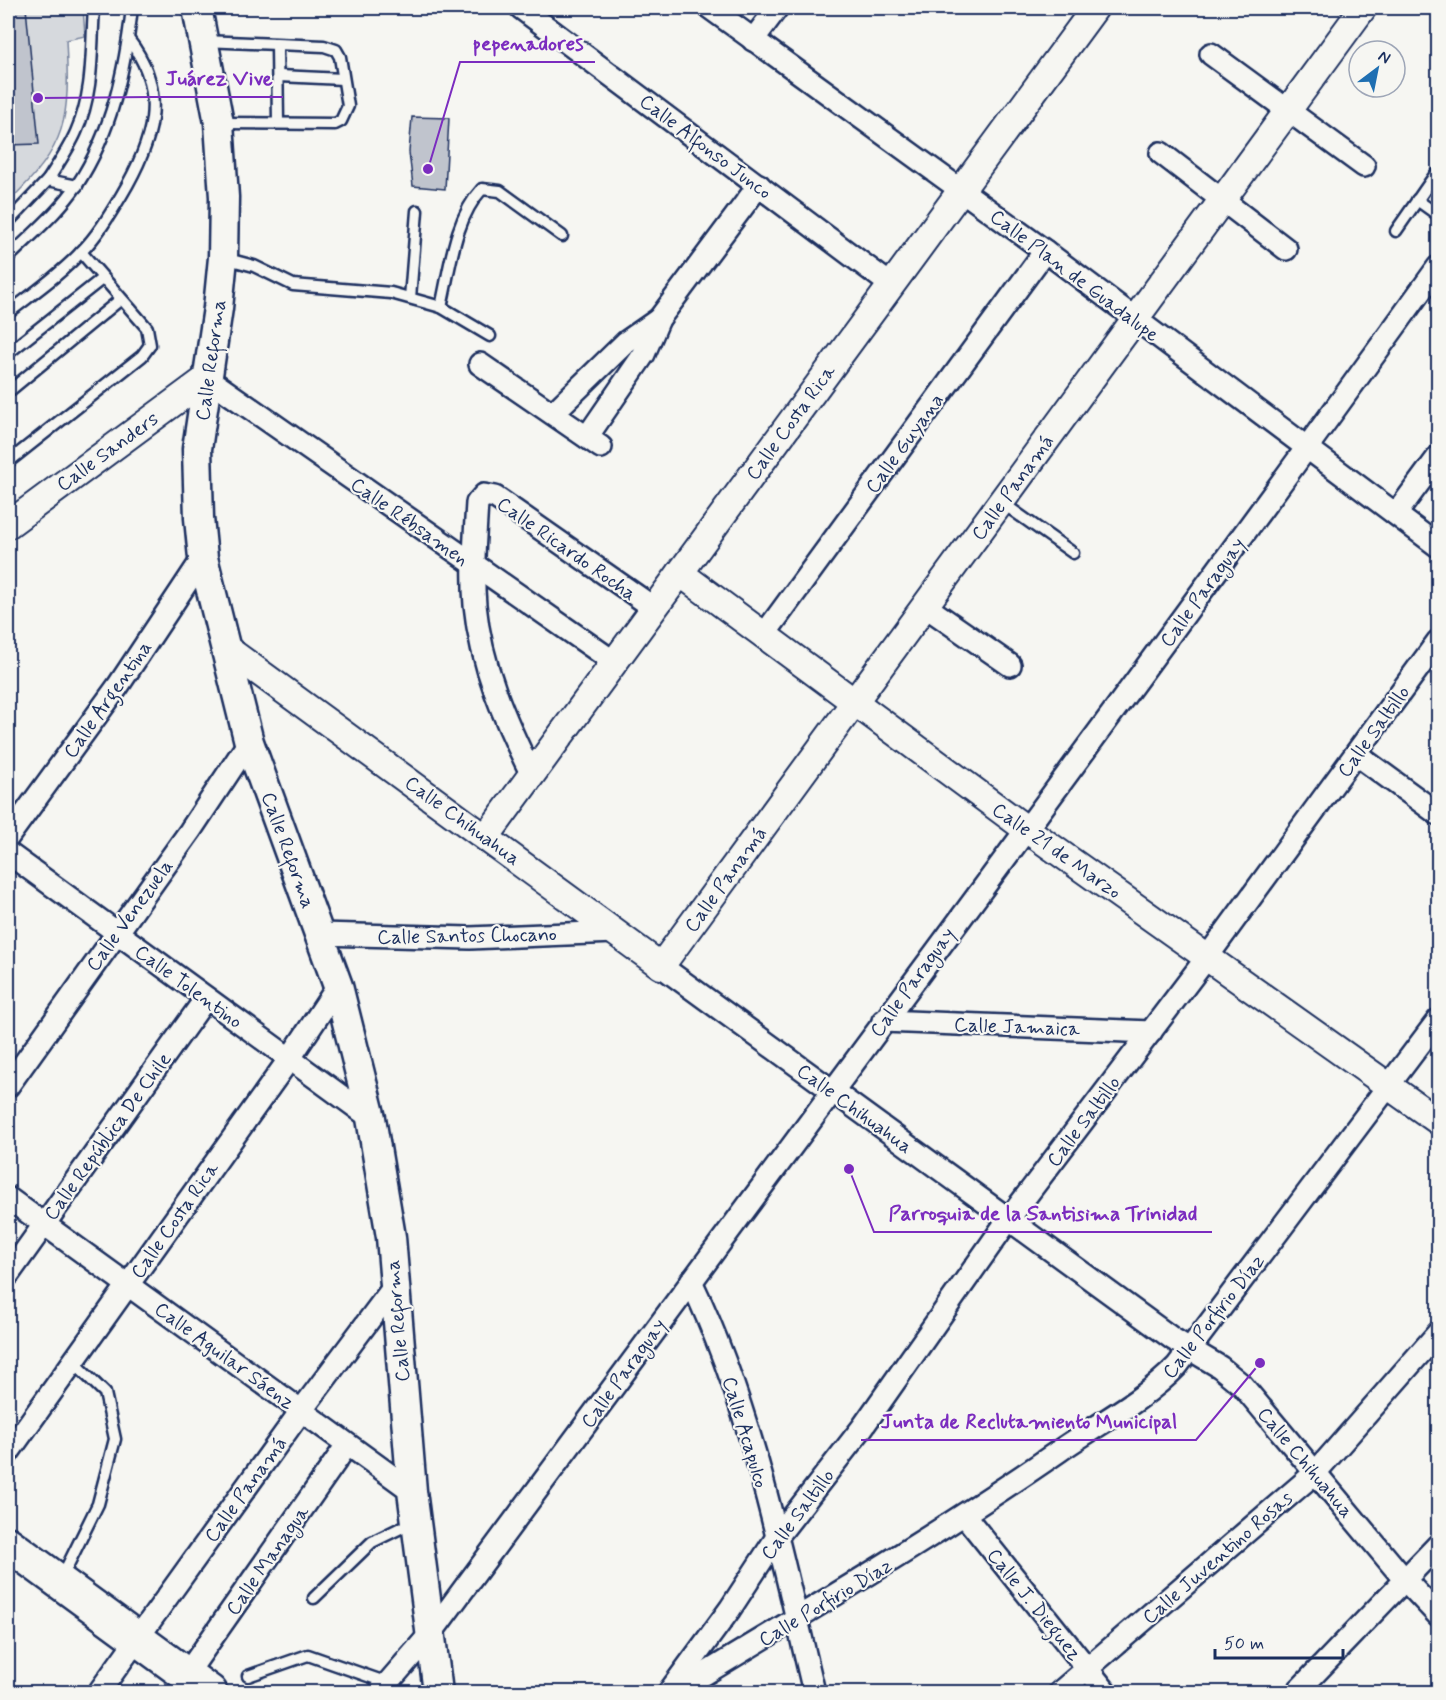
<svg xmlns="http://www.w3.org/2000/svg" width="1446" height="1700" font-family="Mynerve,sans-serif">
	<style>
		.grass { fill: #d6d9dd; stroke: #78849e; stroke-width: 1.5 }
		.building { fill: #c0c4cd; stroke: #1b2f5e; stroke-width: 1.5 }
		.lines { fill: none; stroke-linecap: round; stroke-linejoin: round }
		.service-casing { stroke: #1b2f5e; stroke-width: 15 }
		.minor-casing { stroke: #1b2f5e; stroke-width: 26 }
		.tertiary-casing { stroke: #1b2f5e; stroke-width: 30 }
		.secondary-casing { stroke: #1b2f5e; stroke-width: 33 }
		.primary-casing { stroke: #1b2f5e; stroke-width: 38 }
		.service { stroke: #f6f6f2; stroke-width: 10 }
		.minor { stroke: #f6f6f2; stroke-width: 21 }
		.tertiary { stroke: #f6f6f2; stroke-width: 26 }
		.secondary { stroke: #f6f6f2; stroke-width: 28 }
		.primary { stroke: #f6f6f2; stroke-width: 33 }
		.labels { text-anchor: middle; stroke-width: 4.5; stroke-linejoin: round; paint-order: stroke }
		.street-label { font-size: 20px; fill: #1b2f5e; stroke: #f6f6f2 }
		.leader { fill: none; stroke: #7b2cbf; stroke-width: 2 }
		.callout-dot { fill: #7b2cbf; stroke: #f6f6f2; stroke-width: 2 }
		.callout-label { font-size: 21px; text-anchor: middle; font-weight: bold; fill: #7b2cbf; stroke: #f6f6f2; stroke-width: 4.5; stroke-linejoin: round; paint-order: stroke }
	</style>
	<rect width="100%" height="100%" fill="#f6f6f2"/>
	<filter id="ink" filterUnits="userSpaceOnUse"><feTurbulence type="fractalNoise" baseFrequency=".0167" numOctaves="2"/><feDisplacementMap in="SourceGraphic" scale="12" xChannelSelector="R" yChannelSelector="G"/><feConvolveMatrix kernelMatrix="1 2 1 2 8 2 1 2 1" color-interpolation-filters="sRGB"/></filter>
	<g filter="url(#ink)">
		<path class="grass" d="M8,8h75l2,28 -19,4c4,80 2,105 -58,162z"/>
		<g class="building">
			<path d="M8,8h18l13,136 -31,1z"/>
			<path d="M412,117l37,1 -4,71 -32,-3 -4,-34z"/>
		</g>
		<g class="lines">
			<g class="service-casing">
				<g id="service">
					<path d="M204,41l120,5 12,4 4,7 8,49 -7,15 -6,3 -115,-1"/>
					<path d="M277,45l1,78"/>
					<path d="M279,76l64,3"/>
					<path d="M48,180c10,-16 21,-32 28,-48 18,-40 15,-82 18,-124"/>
					<path d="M1417,200l21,15"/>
					<path d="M8,222l40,-42 29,6"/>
					<path d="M1396,231l39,-56"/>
					<path d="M8,258c23,-23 51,-46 69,-73 35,-53 48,-116 55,-177"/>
					<path d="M224,258l30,8 39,19 98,8 50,14 49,29"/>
					<path d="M410,298l7,-87"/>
					<path d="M441,307c9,-38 13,-88 41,-118l18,2 62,45"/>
					<path d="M8,313c24,-19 52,-38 73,-61 16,-16 28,-36 40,-56 31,-52 49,-103 8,-156"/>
					<path d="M8,353l95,-75"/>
					<path d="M8,392l113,-93"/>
					<path d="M8,462l134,-106 8,-11 -3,-17 -66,-76"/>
					<path d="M1001,502l72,51"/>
					<path d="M61,1579l37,-75 17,-65 -10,-46 -32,-31"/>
					<path d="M314,1598l58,-56 43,-21"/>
					<path d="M248,1676l60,-21 80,28"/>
				</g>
			</g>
			<g class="minor-casing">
				<g id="minor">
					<path d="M521,8l370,277"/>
					<path d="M710,8l335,243 393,295"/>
					<path d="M753,40l24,-32"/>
					<path d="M1211,54l153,112"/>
					<path d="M1161,153l125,96"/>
					<path d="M480,364l121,83"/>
					<path d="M207,378l407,284"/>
					<path d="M553,413l73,-71 33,-23"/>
					<path d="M587,437l57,-83 15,-35 100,-134"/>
					<path d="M1396,514l42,-57"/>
					<path d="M925,606l85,59"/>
					<path d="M764,635l281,-384"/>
					<path d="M1356,754l82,60"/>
					<path d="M532,775c-27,-54 -51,-109 -57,-170 -3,-34 0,-68 2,-102l7,-8 11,2 159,111"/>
					<path d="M8,837l110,-151 85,-128"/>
					<path d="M8,853l363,265"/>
					<path d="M320,934l150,4 145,-6"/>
					<path d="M661,966l512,373 47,28 22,18 162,194 34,36"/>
					<path d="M883,1021l268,11"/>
					<path d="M8,1086l182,-255 59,-89"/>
					<path d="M8,1198l404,293"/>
					<path d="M8,1275l198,-277"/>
					<path d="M691,1281c62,130 90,273 123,411"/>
					<path d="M8,1453l282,-395 48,-72"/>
					<path d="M965,1516l141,176"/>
					<path d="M186,1675l161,-230"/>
					<path d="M99,1692l202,-281 92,-123"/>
					<path d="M380,1692l52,-60c336,-455 675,-907 1006,-1365"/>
					<path d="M669,1692l61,-83 47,-72 85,-109 146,-208 200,-264 230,-315"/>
					<path d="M675,1692c129,-79 260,-155 384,-241 40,-28 83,-49 118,-85l261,-346"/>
					<path d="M1060,1692l255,-219 123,-140"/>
					<path d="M1297,1692l141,-147"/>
				</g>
			</g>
			<g class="tertiary-casing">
				<g id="tertiary">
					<path d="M8,525l199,-147"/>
					<path d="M680,573l346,256 412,292"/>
					<path d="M226,648l435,318 702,-958"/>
					<path d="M486,837l609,-829"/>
				</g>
			</g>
			<g class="secondary-casing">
				<path id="secondary" d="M197,8l22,115 5,74 -1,61 -5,50 -21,141 2,69 4,40 46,184 89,244 33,132 20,119 21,254 26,201"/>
			</g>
			<g class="primary-casing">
				<path id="primary" d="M8,1544l202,148"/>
			</g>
			<use href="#service" class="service"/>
			<use href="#minor" class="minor"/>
			<use href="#tertiary" class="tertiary"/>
			<use href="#secondary" class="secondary"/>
			<use href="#primary" class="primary"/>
		</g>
	</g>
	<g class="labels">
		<g class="street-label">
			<text transform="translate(706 146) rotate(37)" y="7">Calle Alfonso Junco</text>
			<text transform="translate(1075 275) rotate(37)" y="7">Calle Plan de Guadalupe</text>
			<text transform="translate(210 360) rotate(-82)" y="7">Calle Reforma</text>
			<text transform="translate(790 422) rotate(-54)" y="7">Calle Costa Rica</text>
			<text transform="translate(904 443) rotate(-54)" y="7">Calle Guyana</text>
			<text transform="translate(107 451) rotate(-36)" y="7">Calle Sanders</text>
			<text transform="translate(1012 487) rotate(-54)" y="7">Calle Panamá</text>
			<text transform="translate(410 521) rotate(35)" y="7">Calle Rébsamen</text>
			<text transform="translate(567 548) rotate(35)" y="7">Calle Ricardo Rocha</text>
			<text transform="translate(1202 592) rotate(-54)" y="7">Calle Paraguay</text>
			<text transform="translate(107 699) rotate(-55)" y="7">Calle Argentina</text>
			<text transform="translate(1373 731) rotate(-54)" y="7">Calle Saltillo</text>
			<text transform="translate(463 820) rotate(36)" y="7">Calle Chihuahua</text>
			<text transform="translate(289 850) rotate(70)" y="7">Calle Reforma</text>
			<text transform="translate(1057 850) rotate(35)" y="7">Calle 21 de Marzo</text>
			<text transform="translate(725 879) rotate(-54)" y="7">Calle Panamá</text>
			<text transform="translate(129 915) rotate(-54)" y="7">Calle Venezuela</text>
			<text transform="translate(467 935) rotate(-1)" y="7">Calle Santos Chocano</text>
			<text transform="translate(912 982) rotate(-54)" y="7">Calle Paraguay</text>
			<text transform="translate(189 986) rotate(36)" y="7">Calle Tolentino</text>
			<text transform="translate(1017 1026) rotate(2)" y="7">Calle Jamaica</text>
			<text transform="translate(855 1108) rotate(36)" y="7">Calle Chihuahua</text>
			<text transform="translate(1083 1121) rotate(-53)" y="7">Calle Saltillo</text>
			<text transform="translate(107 1136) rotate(-54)" y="7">Calle República De Chile</text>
			<text transform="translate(174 1220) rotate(-55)" y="7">Calle Costa Rica</text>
			<text transform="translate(1213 1316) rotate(-52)" y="7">Calle Porfirio Díaz</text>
			<text transform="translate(397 1321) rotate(-95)" y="7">Calle Reforma</text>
			<text transform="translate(225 1355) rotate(36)" y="7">Calle Aguilar Sáenz</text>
			<text transform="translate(623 1373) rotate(-54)" y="7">Calle Paraguay</text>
			<text transform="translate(746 1432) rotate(73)" y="7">Calle Acapulco</text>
			<text transform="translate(1306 1462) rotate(50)" y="7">Calle Chihuahua</text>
			<text transform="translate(245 1489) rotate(-54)" y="7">Calle Panamá</text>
			<text transform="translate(797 1514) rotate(-53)" y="7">Calle Saltillo</text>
			<text transform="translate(1217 1557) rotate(-41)" y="7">Calle Juventino Rosas</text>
			<text transform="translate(267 1560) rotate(-55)" y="7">Calle Managua</text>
			<text transform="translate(825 1602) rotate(-31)" y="7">Calle Porfirio Díaz</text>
			<text transform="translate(1035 1604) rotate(51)" y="7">Calle J. Dieguez</text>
		</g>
	</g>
	<path class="leader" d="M428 169L460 62H595M38 98L154 97H283M849 1169L874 1232H1212M1260 1363L1196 1440H861"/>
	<g class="callout-dot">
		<circle cx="428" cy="169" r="6"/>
		<circle cx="38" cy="98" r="6"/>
		<circle cx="849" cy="1169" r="6"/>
		<circle cx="1260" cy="1363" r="6"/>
	</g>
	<g class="callout-label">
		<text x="528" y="50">pepenadores</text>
		<text x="219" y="85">Juárez Vive</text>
		<text x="1043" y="1220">Parroquia de la Santisima Trinidad</text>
		<text x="1029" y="1428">Junta de Reclutamiento Municipal</text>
	</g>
	<rect width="1446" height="1700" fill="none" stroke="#f6f6f2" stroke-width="30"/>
	<rect x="15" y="15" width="1416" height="1670" fill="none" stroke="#1b2f5e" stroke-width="2" filter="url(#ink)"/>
	<g transform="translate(1377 69) rotate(32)"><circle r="28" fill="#f6f6f2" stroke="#9ea6b7" stroke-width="1.5"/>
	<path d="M0-4.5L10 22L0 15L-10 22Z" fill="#1f6fb2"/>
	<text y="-9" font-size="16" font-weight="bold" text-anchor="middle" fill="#1b2f5e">N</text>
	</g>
	<path d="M1215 1649v9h128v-9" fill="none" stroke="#1b2f5e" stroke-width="3"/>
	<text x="1224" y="1649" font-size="18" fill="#1b2f5e" stroke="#f6f6f2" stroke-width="4.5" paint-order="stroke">50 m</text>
</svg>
